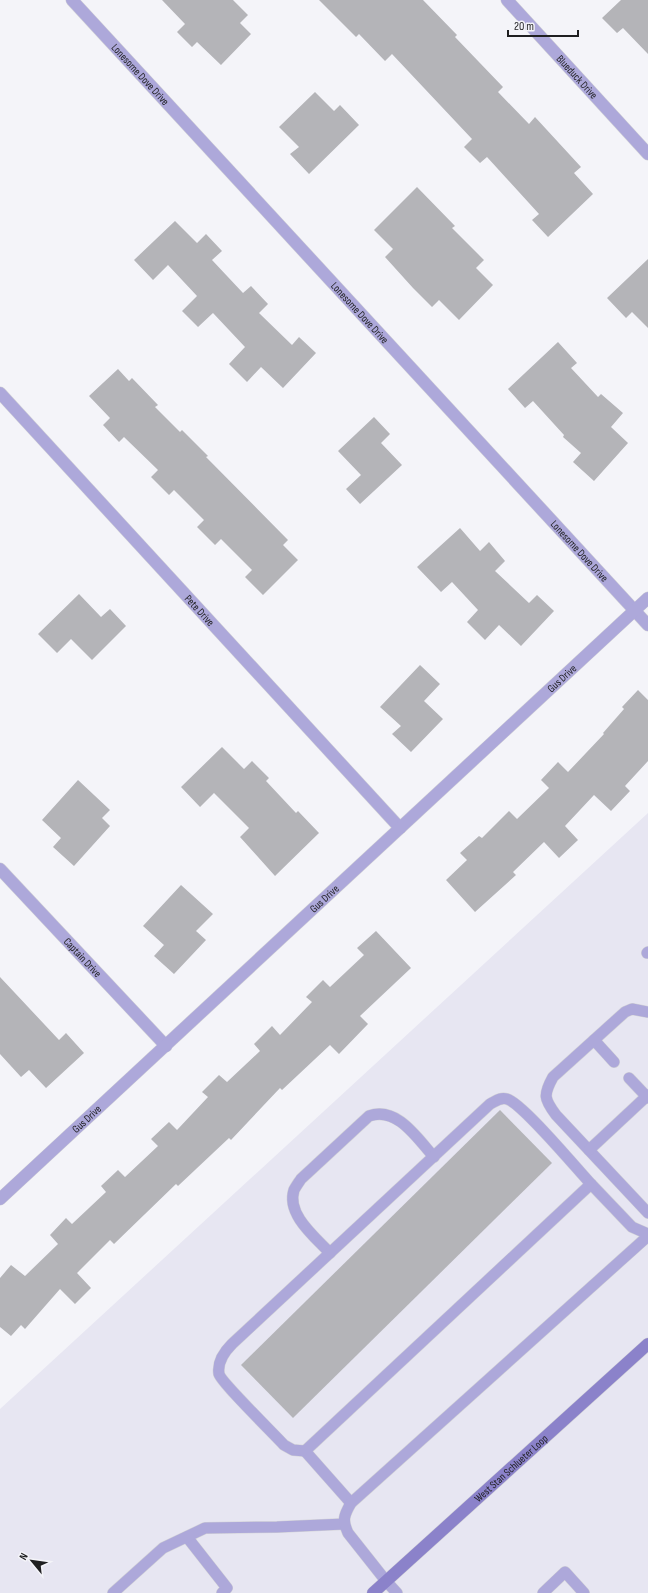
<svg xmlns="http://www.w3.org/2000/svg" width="648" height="1593" font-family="'Sofia Sans Condensed',sans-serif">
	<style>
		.built { fill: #e7e6f2 }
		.building { fill: #b4b4b8 }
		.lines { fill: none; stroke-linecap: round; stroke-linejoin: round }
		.service-casing { stroke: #d2d2d6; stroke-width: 12 }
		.minor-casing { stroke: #d2d2d6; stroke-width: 13 }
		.secondary-casing { stroke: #d2d2d6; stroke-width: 13 }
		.service { stroke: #ada8da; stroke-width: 11 }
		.minor { stroke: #ada8da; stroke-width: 12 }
		.secondary { stroke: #8b82ca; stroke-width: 12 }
		.labels { text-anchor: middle; stroke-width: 3.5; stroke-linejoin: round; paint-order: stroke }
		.street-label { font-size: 11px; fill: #1f1f21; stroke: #f4f4f9 }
	</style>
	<rect width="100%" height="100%" fill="#f4f4f9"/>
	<path class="built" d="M648,813v780h-648v-184z"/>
	<g class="building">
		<path d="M162,0h71l15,15 -8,8 11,11 -30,31 -24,-23 -5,5 -15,-15 8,-8z"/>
		<path d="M319,0h104l34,35 -2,2 48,50 -5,5 31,32 6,-7 46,50 -7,6 19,21 -45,43 -16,-17 7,-6 -52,-57 -7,6 -16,-16 8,-8 -80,-85 -7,7 -26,-27 -3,3z"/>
		<path d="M621,0h27v54l-25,-26 -6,5 -15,-15z"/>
		<path d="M315,92l19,19 6,-6 19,20 -50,49 -19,-20 9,-7 -20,-20z"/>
		<path d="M417,187l38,39 -3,2 32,32 -8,8 17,17 -34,35 -20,-20 -7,7 -19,-19 -28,-31 8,-8 -19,-19z"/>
		<path d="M175,221l22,22 9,-9 16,17 -10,9 31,33 8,-7 17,18 -9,9 33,32 7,-8 17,16 -33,35 -22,-21 -14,15 -18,-18 16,-17 -32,-34 -15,14 -16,-16 15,-15 -29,-31 -15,15 -19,-20z"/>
		<path d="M648,259v69l-16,-16 -6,6 -19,-20z"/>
		<path d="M558,342l19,21 -6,5 27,29 3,-3 22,19 -12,14 17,16 -34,38 -21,-19 8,-9 -18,-16 1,-2 -31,-34 -8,7 -17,-19z"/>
		<path d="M118,369l11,12 3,-3 26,27 -3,2 25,25 2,-2 26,26 -2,1 82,83 -5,5 15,15 -35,35 -18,-18 7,-7 -31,-31 -6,6 -18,-18 7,-7 -30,-30 -5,5 -18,-18 7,-7 -34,-33 -5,5 -16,-17 7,-7 -21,-22z"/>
		<path d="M374,417l16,17 -9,9 21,22 -42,39 -14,-15 15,-14 -23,-24z"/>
		<path d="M460,528l20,23 9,-9 16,19 -10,10 34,32 8,-8 17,16 -33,35 -22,-21 -14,15 -18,-18 11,-12 -26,-28 -11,10 -24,-25z"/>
		<path d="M79,594l22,23 9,-8 16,17 -34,34 -21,-21 -14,14 -19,-19z"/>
		<path d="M420,665l20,19 -16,17 19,18 -32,33 -19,-18 9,-8 -21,-19z"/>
		<path d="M638,690l10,10v61l-23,25 5,5 -19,20 -17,-16 -29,31 13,14 -19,18 -15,-16 -31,30 3,3 -41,37 -29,-32 21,-20 -7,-7 19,-17 3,2 27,-27 8,8 32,-31 -8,-8 17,-18 10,10 36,-38 -1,-1 21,-24 -2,-2z"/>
		<path d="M222,747l22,22 8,-8 17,17 -3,3 30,32 2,-2 21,22 -44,43 -35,-39 9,-9 -35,-35 -14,14 -19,-20z"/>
		<path d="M78,780l32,30 -8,8 8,8 -36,40 -21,-19 8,-9 -19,-18z"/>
		<path d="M181,885l32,29 -17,17 10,9 -32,34 -20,-18 10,-11 -21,-19z"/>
		<path d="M376,931l35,37 -51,48 8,8 -29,30 -9,-9 -48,45 -2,-2 -49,52 -2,-2 -51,48 -2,-2 -62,60 -4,-4 -33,33 14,15 -16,16 -15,-15 -35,40 -4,-4 -10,11 -11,-9v-49l11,-13 14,11 33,-32 -8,-9 16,-17 6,6 34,-32 -5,-6 17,-16 7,7 33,-31 -7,-7 18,-17 8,8 31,-33 -6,-5 17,-17 8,7 33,-31 -6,-7 18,-18 8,9 32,-33 -6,-5 17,-17 7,7 34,-32 -7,-7z"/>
		<path d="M0,977l59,63 7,-7 18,20 -38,35 -17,-18 -8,7 -21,-23z"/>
		<path d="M500,1110l52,53 -259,255 -52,-53z"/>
	</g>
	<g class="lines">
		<g class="service-casing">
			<g id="service">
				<path d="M647,953l1,-1"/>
				<path d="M648,1012l-16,-3 -7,3 -72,65c-10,18 -9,22 3,38l92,98"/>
				<path d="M594,1040l20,22"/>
				<path d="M629,1078l19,20"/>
				<path d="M589,1150l59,-55"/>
				<path d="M330,1253c-15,-16 -44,-39 -36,-63 2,-4 5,-8 7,-11l68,-63c28,-10 48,22 65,41"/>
				<path d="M305,1451l-12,-1 -9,-5c-9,-10 -63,-63 -65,-71 -2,-12 5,-22 13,-30l258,-240c6,-3 10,-7 17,-5 15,4 70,70 84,85"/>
				<path d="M351,1503l-46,-52 286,-267 41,43 16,7"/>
				<path d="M187,1537l40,51 -5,5"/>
				<path d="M113,1593l50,-45 42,-20 72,-1 67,-3"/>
				<path d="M397,1593l-11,-12 -38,-48c-6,-13 -4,-18 3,-30l297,-267"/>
				<path d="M543,1593l22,-21 19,21"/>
			</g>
		</g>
		<g class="minor-casing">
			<g id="minor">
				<path id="s1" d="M72,0l576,625"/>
				<path id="s2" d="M507,0l141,154"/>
				<path id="s3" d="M0,393l400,435"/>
				<path id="s4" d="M0,869l166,177"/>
				<path id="s5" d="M0,1199l648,-601"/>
			</g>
		</g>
		<g class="secondary-casing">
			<g id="secondary">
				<path id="s6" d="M373,1593l275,-249"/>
			</g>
		</g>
		<use href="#service" class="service"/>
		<use href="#minor" class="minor"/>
		<use href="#secondary" class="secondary"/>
	</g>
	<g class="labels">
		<g class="street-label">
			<text dy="4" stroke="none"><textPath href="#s1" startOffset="101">Lonesome Dove Drive</textPath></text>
			<text dy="4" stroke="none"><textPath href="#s2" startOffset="104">Blueduck Drive</textPath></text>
			<text dy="4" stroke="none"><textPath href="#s1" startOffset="425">Lonesome Dove Drive</textPath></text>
			<text dy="4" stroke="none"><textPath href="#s1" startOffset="749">Lonesome Dove Drive</textPath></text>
			<text dy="4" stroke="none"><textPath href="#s3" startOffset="295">Pete Drive</textPath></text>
			<text dy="4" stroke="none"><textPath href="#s5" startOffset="766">Gus Drive</textPath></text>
			<text dy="4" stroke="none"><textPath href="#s5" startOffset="442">Gus Drive</textPath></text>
			<text dy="4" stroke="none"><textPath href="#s4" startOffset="121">Captain Drive</textPath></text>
			<text dy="4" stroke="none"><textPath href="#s5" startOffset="118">Gus Drive</textPath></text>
			<text dy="4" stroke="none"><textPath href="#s6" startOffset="186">West Stan Schlueter Loop</textPath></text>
		</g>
	</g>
	<g transform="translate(32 1561) rotate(299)" stroke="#f4f4f9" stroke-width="3" paint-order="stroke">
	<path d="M0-3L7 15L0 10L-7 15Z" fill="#1f1f21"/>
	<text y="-6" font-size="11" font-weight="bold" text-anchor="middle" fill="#1f1f21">N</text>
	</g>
	<path d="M508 30v6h70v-6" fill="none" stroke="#1f1f21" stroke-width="2"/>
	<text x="514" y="30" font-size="12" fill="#1f1f21" stroke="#f4f4f9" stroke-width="3" paint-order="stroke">20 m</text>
</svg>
